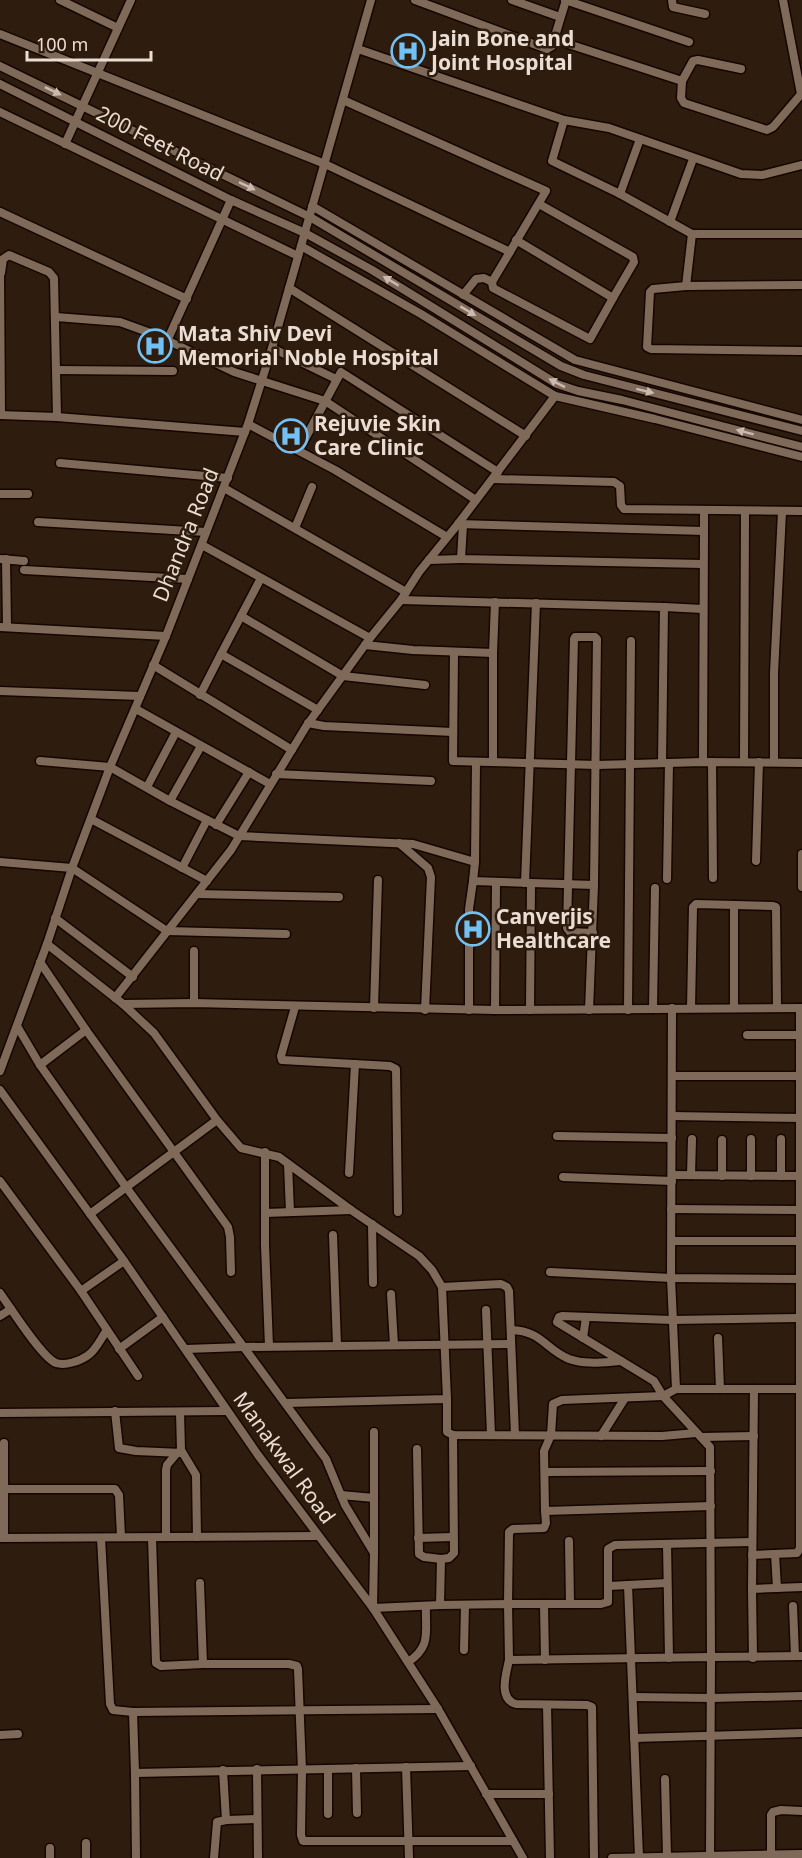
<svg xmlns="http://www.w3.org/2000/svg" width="802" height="1858" font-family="'Noto Sans',sans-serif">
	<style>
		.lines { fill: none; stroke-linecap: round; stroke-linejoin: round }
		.minor-casing { stroke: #150600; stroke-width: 11 }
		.minor { stroke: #7f6a5a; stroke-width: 8 }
		.oneway { fill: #cabaaf }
		.labels { text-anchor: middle; stroke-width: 5; stroke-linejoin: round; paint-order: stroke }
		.poi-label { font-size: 21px; font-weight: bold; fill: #eaddd4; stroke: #2e1c0e; text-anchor: start }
		.street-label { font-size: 21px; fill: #eaddd4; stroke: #2e1c0e }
	</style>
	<rect width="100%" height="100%" fill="#2e1c0e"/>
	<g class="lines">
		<g class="minor-casing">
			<g id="minor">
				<path d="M60,0l58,28"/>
				<path d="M415,0l132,49 5,-3 14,-46"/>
				<path d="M512,0l48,17"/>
				<path d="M565,0l124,42"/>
				<path d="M672,0l1,7 32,7"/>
				<path d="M783,0l18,94"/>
				<path d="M0,34l325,130 185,88"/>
				<path d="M553,39l129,42 -1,17 3,5 83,27 6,-3 29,-34"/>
				<path d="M358,49l206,71 -12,41 68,33 72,40h110"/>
				<path d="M0,66l310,151 251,149 23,9 218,56"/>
				<path d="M682,81l11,-20 5,-1 43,9"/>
				<path d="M0,84l231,116 74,33 67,37 185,114 21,7 44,9 180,47"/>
				<path d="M343,100l203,91 -54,91 -8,-4 -8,1 -13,16"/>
				<path d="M0,112l298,144"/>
				<path d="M564,120l45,8 132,46 21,1 40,-10"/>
				<path d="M65,144l66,-144"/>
				<path d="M620,194l20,-55"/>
				<path d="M312,206l263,154 227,60"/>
				<path d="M0,212l187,87"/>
				<path d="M670,222l23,-63"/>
				<path d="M516,240l97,58 21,-36 -1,-5 -94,-53"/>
				<path d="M301,246l120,68 134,82 100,23 147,38"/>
				<path d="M0,273l1,142"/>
				<path d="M1,273l2,-14 6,-4 40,17 5,6 3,139"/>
				<path d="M492,282l1,6 97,51 23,-41"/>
				<path d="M802,285l-116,1 -33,3 -3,3 -3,55 4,2 151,2"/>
				<path d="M686,286l6,-52"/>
				<path d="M289,288l237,148"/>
				<path d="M56,317l64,5 36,13 78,37 91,29 151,99"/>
				<path d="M167,341l64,-141"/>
				<path d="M272,348l64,31"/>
				<path d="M57,370l116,1"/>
				<path d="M0,415l57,2 188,15"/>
				<path d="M248,424l87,46 112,67"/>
				<path d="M299,450l42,-78 157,100"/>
				<path d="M60,463l168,15"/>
				<path d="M493,479l121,3 6,4 1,19 3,4 178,2"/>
				<path d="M224,488l182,104"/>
				<path d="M0,494h28"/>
				<path d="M38,522l168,10"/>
				<path d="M458,524l246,7v-20"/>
				<path d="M463,525l-2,34 242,5"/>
				<path d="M295,528l17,-41"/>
				<path d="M202,545l168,93"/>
				<path d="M0,559l24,2"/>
				<path d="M6,559l1,68"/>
				<path d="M429,560l32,-1"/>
				<path d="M24,570l164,9"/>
				<path d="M261,578l-40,76 97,56"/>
				<path d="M401,600l263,7 -2,156"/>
				<path d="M664,607l39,2"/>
				<path d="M241,616l102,60 82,9"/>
				<path d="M0,627l166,9"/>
				<path d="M365,645l48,5 80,3"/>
				<path d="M454,652l-1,109 144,4 106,-3 99,1"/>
				<path d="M153,665l139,85"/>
				<path d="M0,691l140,5"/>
				<path d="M200,695l21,-41"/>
				<path d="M136,709l134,75"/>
				<path d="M308,723l16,3 129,6"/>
				<path d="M40,761l70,6 60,34 69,35 174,8 62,18"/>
				<path d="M493,761v-108l2,-51"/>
				<path d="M476,762l-1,100 -2,19 121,4 -5,125"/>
				<path d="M703,762l1,-231"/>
				<path d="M712,762l1,116"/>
				<path d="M744,762l1,-250"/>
				<path d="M774,762v-89l8,-161"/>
				<path d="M276,774l155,7"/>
				<path d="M147,787l29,-55"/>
				<path d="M170,801l31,-55"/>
				<path d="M91,819l116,62"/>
				<path d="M216,825l33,-53"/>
				<path d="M399,843l29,25 3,9 -6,133"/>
				<path d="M802,854v33"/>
				<path d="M756,861l3,-99"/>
				<path d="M0,862l72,6 95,63 119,3"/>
				<path d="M182,868l25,-48"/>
				<path d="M667,879l2,-116"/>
				<path d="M525,883l11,-280"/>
				<path d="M197,894l142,3"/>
				<path d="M55,918l78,59"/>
				<path d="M593,933l-23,-1 -3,-4 7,-289 1,-2h20l2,2 -3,246"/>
				<path d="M47,944l76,60 31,29 63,87 -127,94"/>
				<path d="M194,951v52"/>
				<path d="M40,962l46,68"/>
				<path d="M115,998l116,-148 76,-125 63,-87 31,-38 18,-28 39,-48 97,-128"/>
				<path d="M123,1004l71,-1 301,7 307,-2"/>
				<path d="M295,1007l-14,49 1,4 108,6 6,3 2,143"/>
				<path d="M374,1008l4,-128"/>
				<path d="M672,1008l-1,270 5,111"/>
				<path d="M691,1008l2,-101 3,-3 77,2 3,1 1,101"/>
				<path d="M734,1008v-103"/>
				<path d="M653,1009l2,-121"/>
				<path d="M469,1010v-101l4,-28"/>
				<path d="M495,1010l1,-127"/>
				<path d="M530,1010l1,-126"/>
				<path d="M628,1010l3,-369"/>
				<path d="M17,1026l23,39 86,122 200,272 19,46 29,48 -1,55 67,-3 1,-46 8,-1 5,-5 -1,-118"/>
				<path d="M747,1035h54"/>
				<path d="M40,1065l46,-35 142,197 2,10 1,35"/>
				<path d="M0,1071l47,-127 25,-76 38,-101 56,-131 82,-212 24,-76 99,-348"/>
				<path d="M672,1076h130"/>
				<path d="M0,1090l122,168 136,197 115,153 65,101 85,149"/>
				<path d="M672,1116l130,2"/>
				<path d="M217,1120l24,28 38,9 72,53 68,46 13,14 10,17 5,112 -160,4"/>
				<path d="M557,1136l115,2"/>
				<path d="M751,1139v37"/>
				<path d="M781,1139v37"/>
				<path d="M265,1152v93l4,101"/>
				<path d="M288,1164l2,48"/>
				<path d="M349,1173l6,-109"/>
				<path d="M672,1175l129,1"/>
				<path d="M691,1175l1,-36"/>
				<path d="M722,1176v-36"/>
				<path d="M563,1177l109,4"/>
				<path d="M0,1181l81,110 57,85"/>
				<path d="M671,1209l130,1"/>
				<path d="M265,1213l86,-3"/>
				<path d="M372,1224l1,59"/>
				<path d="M333,1235l4,110"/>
				<path d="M672,1241h130"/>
				<path d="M550,1272l121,6 131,1"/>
				<path d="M442,1287l59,-3 6,3 2,4 6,144"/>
				<path d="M81,1291l43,-30"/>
				<path d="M0,1293c10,14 42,65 56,70 9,3 24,-2 31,-7 9,-5 14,-18 20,-26"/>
				<path d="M391,1294l3,51"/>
				<path d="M486,1310l5,125"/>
				<path d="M0,1316l11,-7"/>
				<path d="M800,1318l-128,2 -110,-4 -3,1 -2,5 97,59 9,15 47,51 1,210 91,-1"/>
				<path d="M511,1330c31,1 34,19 58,29 17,6 35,3 52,2"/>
				<path d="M583,1338l3,-21"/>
				<path d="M718,1338l2,51"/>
				<path d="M119,1349l44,-32"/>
				<path d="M186,1349l57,-2 268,-3"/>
				<path d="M447,1399v33l6,3 209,1 34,-3"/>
				<path d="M115,1411l4,37 17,3 46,2"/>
				<path d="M180,1412l1,38 15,25 1,62"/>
				<path d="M0,1413l227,-2"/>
				<path d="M374,1432v119"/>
				<path d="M601,1436l24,-38"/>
				<path d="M702,1437l52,-1"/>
				<path d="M417,1449l2,105 5,3 17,2"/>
				<path d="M545,1472l166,-1"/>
				<path d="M4,1489h111l4,6 2,42"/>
				<path d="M341,1495l33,3"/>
				<path d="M711,1506l-166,5 -1,-60 7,-16 2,-31 9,-4 101,-4 13,-7h126"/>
				<path d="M545,1511l1,12 -2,5 -31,1 -4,3 -1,72h93l7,-2v-53l7,-4 137,-3"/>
				<path d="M4,1537v-94"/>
				<path d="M166,1537v-67l1,-5 10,-12"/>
				<path d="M0,1538l317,-2"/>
				<path d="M101,1538l9,166 3,6 20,2 305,-3"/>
				<path d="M152,1538l4,125 5,3 42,-2"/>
				<path d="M418,1538l35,-1"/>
				<path d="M569,1541l1,63"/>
				<path d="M667,1544l2,114"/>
				<path d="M775,1554l2,34"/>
				<path d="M752,1555l45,-2 3,-5v-540"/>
				<path d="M200,1583l3,81h86l8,2 1,3 4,101 -1,65 2,6h210"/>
				<path d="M609,1586l19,-1"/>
				<path d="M752,1589l50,-2"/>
				<path d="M544,1604l1,56"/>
				<path d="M440,1605l68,-1 1,56 202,-3 -1,199"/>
				<path d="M793,1606l2,50"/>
				<path d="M464,1650l1,-45"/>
				<path d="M753,1658l-1,-69 2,-200"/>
				<path d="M509,1660c-3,14 -11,39 7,44l71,1 5,2 2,151"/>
				<path d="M408,1662c24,-16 17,-30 18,-56"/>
				<path d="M633,1697l78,1 91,-2"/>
				<path d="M547,1705l3,153"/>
				<path d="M133,1712l2,61 336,-7"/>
				<path d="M0,1735l18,-1"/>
				<path d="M634,1738l168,-5"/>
				<path d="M406,1767l3,91"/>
				<path d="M356,1768l1,45"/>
				<path d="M257,1769l1,89"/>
				<path d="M223,1770l3,50"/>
				<path d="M135,1773l1,85"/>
				<path d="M665,1779l2,77"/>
				<path d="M486,1794h63"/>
				<path d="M328,1814v-45"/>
				<path d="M639,1857l-11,-272 39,-2"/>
				<path d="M50,1858v-10"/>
				<path d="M86,1858v-15"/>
				<path d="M214,1858l3,-36 9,-2 31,-1"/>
				<path d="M612,1858l190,-4"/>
				<path d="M771,1858v-43l2,-3 8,-2 21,1"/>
			</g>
		</g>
		<use href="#minor" class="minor"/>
	</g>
	<defs><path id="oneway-solid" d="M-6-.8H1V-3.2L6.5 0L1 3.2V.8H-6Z" transform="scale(1.5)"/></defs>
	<g class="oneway">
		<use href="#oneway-solid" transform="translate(53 91) rotate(26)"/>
		<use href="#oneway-solid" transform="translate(247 186) rotate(26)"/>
		<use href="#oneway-solid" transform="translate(391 281) rotate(-149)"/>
		<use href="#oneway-solid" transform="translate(468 311) rotate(31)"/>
		<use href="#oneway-solid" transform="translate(557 383) rotate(-153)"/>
		<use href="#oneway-solid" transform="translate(645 391) rotate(14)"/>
		<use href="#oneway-solid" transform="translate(745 432) rotate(-165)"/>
	</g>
	<defs>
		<g id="hospital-ring" transform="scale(1.725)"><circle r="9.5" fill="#2e1c0e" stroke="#72c1f5" stroke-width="1.5"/><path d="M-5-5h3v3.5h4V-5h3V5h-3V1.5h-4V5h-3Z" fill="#72c1f5"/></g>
	</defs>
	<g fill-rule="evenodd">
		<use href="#hospital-ring" x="408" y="51"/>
		<use href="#hospital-ring" x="155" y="346"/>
		<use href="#hospital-ring" x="291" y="436"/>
		<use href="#hospital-ring" x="473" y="929"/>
	</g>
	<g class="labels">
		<g class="poi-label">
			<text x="431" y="46">Jain Bone and<tspan x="431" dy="24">Joint Hospital</tspan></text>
			<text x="178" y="341">Mata Shiv Devi<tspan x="178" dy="24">Memorial Noble Hospital</tspan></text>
			<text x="314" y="431">Rejuvie Skin<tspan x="314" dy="24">Care Clinic</tspan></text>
			<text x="496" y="924">Canverjis<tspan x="496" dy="24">Healthcare</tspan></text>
		</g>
		<g class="street-label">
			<text transform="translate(160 144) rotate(27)" y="7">200 Feet Road</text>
			<text transform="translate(186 535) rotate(-68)" y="7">Dhandra Road</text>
			<text transform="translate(284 1458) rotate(54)" y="7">Manakwal Road</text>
		</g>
	</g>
	<path d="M27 51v9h124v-9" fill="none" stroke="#eaddd4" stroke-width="3"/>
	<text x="36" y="51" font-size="18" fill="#eaddd4" stroke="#2e1c0e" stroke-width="4.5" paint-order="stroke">100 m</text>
</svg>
